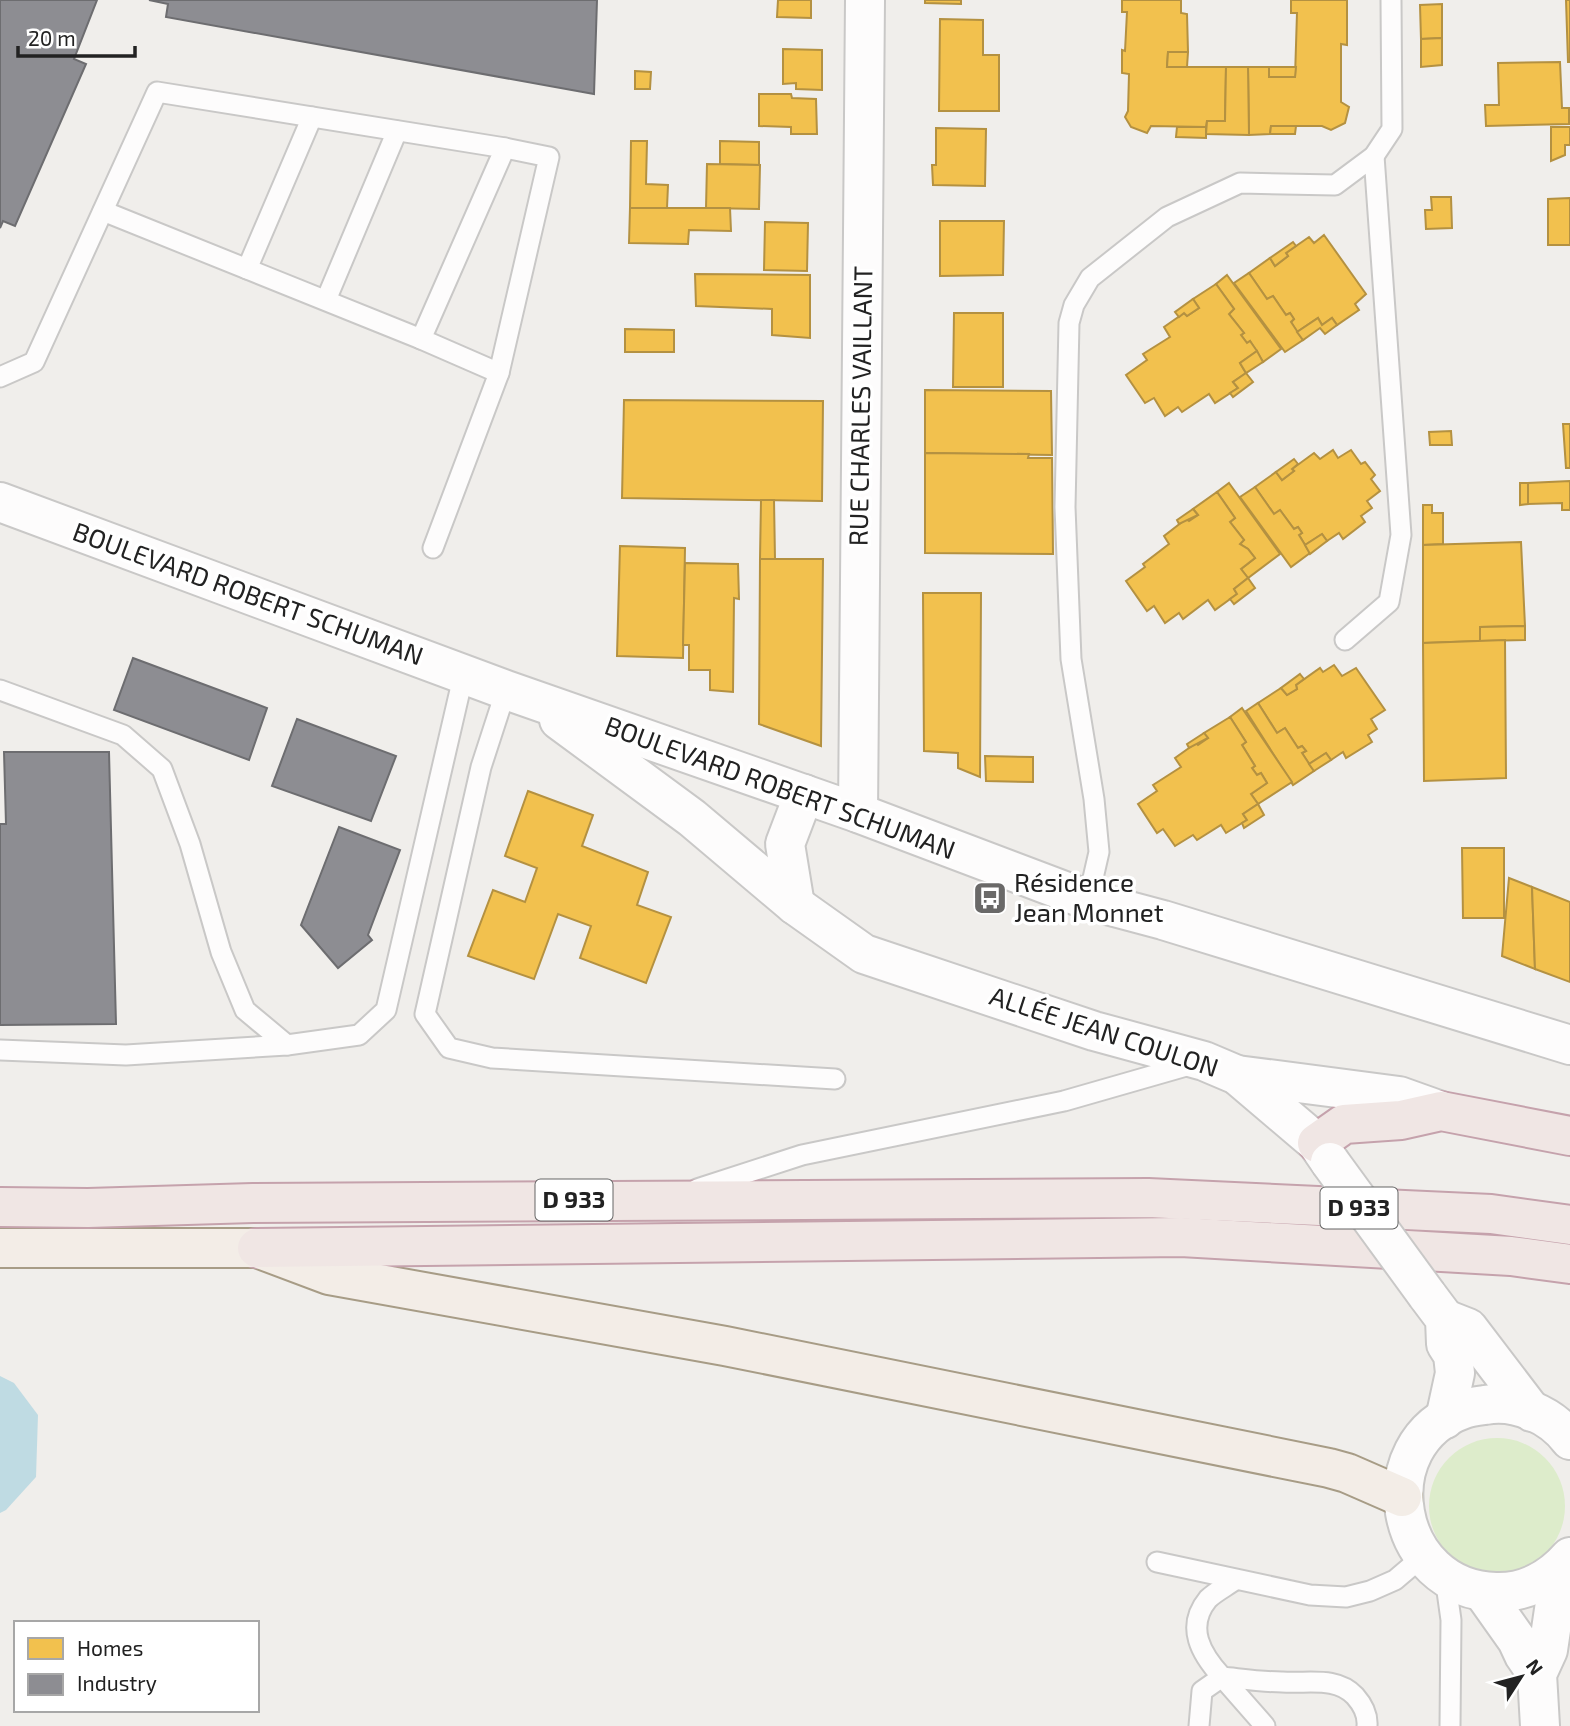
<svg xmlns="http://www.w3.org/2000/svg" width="1570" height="1726" font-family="'Exo 2',sans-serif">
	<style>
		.grass { fill: #ddeccb }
		.water { fill: #bfdbe3 }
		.homes { fill: #f2c14e; stroke: #b49141; stroke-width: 2 }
		.industry { fill: #8d8d92; stroke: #6d6d70; stroke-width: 2 }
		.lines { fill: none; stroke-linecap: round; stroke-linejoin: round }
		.service-casing { stroke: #c9c8c7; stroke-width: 23 }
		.minor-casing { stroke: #c9c8c7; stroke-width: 42 }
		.tertiary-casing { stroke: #c9c8c7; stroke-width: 42 }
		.primary-casing { stroke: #a79c86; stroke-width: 42 }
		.trunk-casing { stroke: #c5a2ac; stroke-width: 42 }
		.service { stroke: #fdfcfc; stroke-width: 19 }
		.minor { stroke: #fdfcfc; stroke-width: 38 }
		.tertiary { stroke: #fdfcfc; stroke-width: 38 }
		.primary { stroke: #f3ede7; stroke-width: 38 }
		.trunk { stroke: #f0e6e4; stroke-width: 38 }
		.tertiary-bridge-casing { stroke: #c9c8c7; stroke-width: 42; stroke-linecap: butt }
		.tertiary-bridge { stroke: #fdfcfc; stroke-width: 38 }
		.labels { text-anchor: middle; stroke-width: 7; stroke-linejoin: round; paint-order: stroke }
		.shield { fill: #fff; stroke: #646464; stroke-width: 2 }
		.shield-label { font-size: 24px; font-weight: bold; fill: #222 }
		.street-label { font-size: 26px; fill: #222; stroke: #fff }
		.poi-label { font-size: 26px; fill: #222; stroke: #fff; text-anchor: start }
	</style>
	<rect width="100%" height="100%" fill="#f0eeeb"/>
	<circle class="grass" cx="1497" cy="1506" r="68"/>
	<path class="water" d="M0,1376l14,7 24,32 -2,62 -30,33 -6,3z"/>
	<g class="homes">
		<path d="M778,0h33v18l-34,-1z"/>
		<path d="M925,0h36v4l-36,-1z"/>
		<path d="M1122,0h59v13l6,1 1,38h-20l-1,15h59l-1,54h-18l-1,6 -55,-1 -4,7 -16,-6 -6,-10 3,-6 1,-37 -7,-1v-23l3,1 2,-39h-5z"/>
		<path d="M1291,0h56v45l-6,-1v58l8,5 -4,16 -14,7 -9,-4h-51l-1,8 -21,1 -1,-68h21v10h26l2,-64h-6z"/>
		<path d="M1566,0h4v62h-2z"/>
		<path d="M1442,4v34l-21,1 -1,-34z"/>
		<path d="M940,19l43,1v35h16v56h-60z"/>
		<path d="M1442,38v27l-21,2v-28z"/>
		<path d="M783,49l39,1v40l-26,-1v-6l-13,1z"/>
		<path d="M1168,52h20l-1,15h-20z"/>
		<path d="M1560,62l2,46h7v16l-83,2 -1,-21h14l-1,-42z"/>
		<path d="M1226,67h22l1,68 -43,-1 1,-13h18z"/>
		<path d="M1269,67h27l-1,10h-26z"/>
		<path d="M635,71l16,1 -1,17h-15z"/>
		<path d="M759,94h32l1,4 24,1 1,35h-26v-7l-32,-1z"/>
		<path d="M1271,126h25l-1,8h-25z"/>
		<path d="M1177,127h29v11l-30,-1z"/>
		<path d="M1551,127h19v18h-5v10l-14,6z"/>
		<path d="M936,128l50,1 -1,57 -52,-1 -1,-20h4z"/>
		<path d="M631,141h16l-1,43 22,1 -1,23h-37z"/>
		<path d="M720,141l39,1v23l-39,-1z"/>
		<path d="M707,164l53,1 -1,44 -53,-1z"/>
		<path d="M1431,197h20l1,31 -26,1 -1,-19h7z"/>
		<path d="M1570,198v47h-22v-46z"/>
		<path d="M630,208h100l1,23 -42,-1 -1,14 -59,-1z"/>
		<path d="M940,221h64l-1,54 -63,1z"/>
		<path d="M765,222l43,1 -1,48 -43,-1z"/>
		<path d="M1324,235l42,59 -11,10 4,6 -22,15 -5,-7 -10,7 -4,-7 -21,14 -6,-10 3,-3 -4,-6 -4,2 -13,-19 -6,3 -18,-26 21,-15 5,8 13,-10 -2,-3 23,-16 5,6z"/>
		<path d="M1293,242l3,4 -10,7 2,3 -13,10 -5,-8z"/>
		<path d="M1249,273l18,26 6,-3 13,19 4,-2 4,6 -3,3 12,18 -18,12 -51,-69z"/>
		<path d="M695,274l115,1v63l-38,-3v-26l-76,-3z"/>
		<path d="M1227,275l54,74 -18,13 -13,-21 -3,2 -6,-8 3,-2 -15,-19 5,-5 -18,-25z"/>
		<path d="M1216,284l18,25 -5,5 15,19 -3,2 6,8 3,-2 7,10 -17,12 6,10 -13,9 5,6 -23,15 -6,-9 -27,18 -4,-5 -13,9 -11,-18 -9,5 -19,-28 21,-15 -4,-6 27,-17 -6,-10 20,-14 3,3 12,-8 -6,-9z"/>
		<path d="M1193,299l6,9 -12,8 -3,-3 -5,4 -4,-5z"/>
		<path d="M954,313h49v74h-50z"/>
		<path d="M1318,318l4,7 10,-7 5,7 -12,9 -5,-6 -17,12 -6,-8z"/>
		<path d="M625,329l49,1v22h-49z"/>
		<path d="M1257,351l6,11 -17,11 -6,-10z"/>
		<path d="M1246,373l7,9 -20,15 -3,-4 8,-5 -5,-6z"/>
		<path d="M925,390l126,1 1,64 -127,-2z"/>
		<path d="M624,400l199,1 -1,100 -200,-3z"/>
		<path d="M1563,424h7v44h-4z"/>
		<path d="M1451,431l1,14h-22l-1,-13z"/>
		<path d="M1333,450l5,8 13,-8 10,14 4,-2 10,13 -4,4 9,12 -13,10 5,7 -11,8 4,6 -22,17 -4,-6 -12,8 -5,-7 -17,11 -6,-10 3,-2 -4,-6 -4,2 -14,-19 -6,4 -19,-27 21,-15 6,8 12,-9 -2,-2 22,-16 6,6z"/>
		<path d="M925,453l104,1 -1,4h24l1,96 -128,-1z"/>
		<path d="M1294,459l4,5 -6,5 2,2 -12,9 -6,-8z"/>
		<path d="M1570,481v29h-8v-7l-34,1v-21z"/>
		<path d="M1229,483l51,71 -32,24 -7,-9 14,-11 -7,-9 -8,-5 4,-4 -14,-18 5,-4 -18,-26z"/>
		<path d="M1520,483h8v21l-8,1z"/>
		<path d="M1255,487l19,27 6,-4 14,19 4,-2 4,6 -3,2 11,18 -19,14 -51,-70z"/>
		<path d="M1217,492l18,26 -5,4 14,18 -4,4 8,5 7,9 -14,11 7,9 -14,11 3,5 -22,16 -7,-10 -25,19 -4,-6 -14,10 -11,-17 -7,5 -21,-30 19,-14 -2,-3 26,-20 -5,-8 22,-17 3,2 9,-6 -5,-6z"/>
		<path d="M761,500h13l1,59h-15z"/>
		<path d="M1423,505h9v8h11v31l-20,1z"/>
		<path d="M1193,509l5,6 -19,9 -2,-4z"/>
		<path d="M1322,534l5,7 -17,13 -5,-9z"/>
		<path d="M1521,542l4,84 -45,1v14l-57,2v-98z"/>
		<path d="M620,546l65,2 -2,110 -66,-2z"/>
		<path d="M760,559h63l-2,187 -62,-22z"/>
		<path d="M685,563l53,1 1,35 -5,-1 -1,94 -23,-2v-20h-21v-25h-6z"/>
		<path d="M1248,578l7,10 -21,16 -4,-5 7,-5 -3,-5z"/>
		<path d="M923,593h58l-1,184 -22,-9v-15l-34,-2z"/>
		<path d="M1525,626v14l-45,1v-14z"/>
		<path d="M1505,640l1,138 -82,3 -1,-138z"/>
		<path d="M1334,665l8,11 14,-8 29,42 -14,9 6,10 -9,6 4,7 -26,16 -3,-6 -12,8 -5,-7 -17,11 -7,-11 4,-2 -4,-5 -4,2 -13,-20 -8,5 -19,-30 23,-15 6,7 10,-6 -1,-4 24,-17 3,4z"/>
		<path d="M1300,674l4,5 -8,6 1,4 -10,6 -6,-7z"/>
		<path d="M1258,703l19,30 8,-5 13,20 4,-2 4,5 -4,2 12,18 -21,14 -47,-74z"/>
		<path d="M1242,708l50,74 -34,22 -7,-10 16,-11 -6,-10 -4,2 -5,-7 3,-2 -13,-21 4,-3 -16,-25z"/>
		<path d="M1230,717l16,25 -4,3 13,21 -3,2 5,7 4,-2 6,10 -16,11 7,10 -15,10 4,6 -21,13 -5,-8 -24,15 -4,-5 -18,11 -12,-17 -6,4 -19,-29 19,-13 -4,-6 28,-18 -6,-9 21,-15 2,2 10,-7 -4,-5z"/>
		<path d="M1204,733l4,5 -19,10 -2,-4z"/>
		<path d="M1326,753l5,7 -17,11 -5,-7z"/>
		<path d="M985,756l48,1v25l-47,-1z"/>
		<path d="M528,791l65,24 -11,31 66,26 -11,33 34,12 -25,66 -66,-25 11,-32 -33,-12 -24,65 -66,-23 25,-66 32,12 12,-34 -32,-12z"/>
		<path d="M1258,804l6,11 -20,13 -2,-5 5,-3 -4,-6z"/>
		<path d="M1462,848h42v70h-41z"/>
		<path d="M1509,878l23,9 3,82 -33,-13z"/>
		<path d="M1532,887l38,15v80l-35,-13z"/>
	</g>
	<g class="industry">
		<path d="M0,0h97l-23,59 12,5 -71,162 -12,-5 -3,7z"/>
		<path d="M149,0h448l-3,94 -428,-77 2,-13z"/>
		<path d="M133,658l134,50 -18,52 -135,-50z"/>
		<path d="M297,719l99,37 -25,65 -99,-35z"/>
		<path d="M4,752h105l7,272 -116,1v-201h6z"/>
		<path d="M339,827l61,23 -32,85 4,5 -34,28 -37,-43z"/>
	</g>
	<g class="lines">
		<g class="service-casing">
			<g id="service">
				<path d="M103,211l318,128"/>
				<path d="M247,269l65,-152"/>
				<path d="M326,300l71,-169"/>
				<path d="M499,373l50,-216 -44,-9"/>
				<path d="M0,377l34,-15 123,-270 348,56 -84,191 78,34 -66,175"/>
				<path d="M1345,640l44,-38 12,-67 -27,-379"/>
				<path d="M0,690l123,45 39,34 28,75 31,108 24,58 42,35 72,-10 27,-25 78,-337"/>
				<path d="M506,690l-25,77 -56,247 24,34 43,10 343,21"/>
				<path d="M1088,900l11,-48 -5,-53 -23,-140 -6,-152 4,-184 5,-18 16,-27 77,-61 73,-34 95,2 39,-29 18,-27 -1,-129"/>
				<path d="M0,1050l126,5 161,-10"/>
				<path d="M697,1189l105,-34 262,-54 129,-37"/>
				<path d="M1157,1562l153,33 36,2 24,-6 25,-11 27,-23"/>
				<path d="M1445,1577l6,43 -1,106"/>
				<path d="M1235,1580c-8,6 -20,12 -27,19 -23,28 -7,55 14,78 20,2 40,5 60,5 26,2 54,-6 73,14 8,9 13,18 12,30"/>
				<path d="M1199,1726l3,-35 20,-14 43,49"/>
			</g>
		</g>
		<g class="minor-casing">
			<path id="minor" d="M858,813l7,-813"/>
		</g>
		<g class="tertiary-casing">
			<g id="tertiary">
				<path d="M0,502l506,188 352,123 230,87 75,20 407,125"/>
				<path d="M559,720l133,98 103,87 69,49 230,77 110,30 33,14 80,68 13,19"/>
				<path d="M795,905l-10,-61 19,-50"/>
				<path d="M1237,1075l162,21 42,15"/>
				<path d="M1427,1295l18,24 1,25 7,11 2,18 -10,46"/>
				<path d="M1445,1319l23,9 64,84"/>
				<path d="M1570,1440c-18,-25 -55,-41 -85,-35 -7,1 -15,2 -21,4 -97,34 -71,181 32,183 29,1 55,-13 74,-35"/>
				<path d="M1483,1592l34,48 7,15 13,19"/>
				<path d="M1540,1726l-3,-52 11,-24 12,-81"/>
			</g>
		</g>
		<g class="primary-casing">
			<path id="primary" d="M0,1248h257l72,27 396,71 604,122 18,5 55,24"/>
		</g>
		<g class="trunk-casing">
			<g id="trunk">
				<path d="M1317,1143l27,-19 57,-4 40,-9 129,25"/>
				<path d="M0,1207l88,1 165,-5 895,-5 343,16 79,11"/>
				<path d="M257,1248l924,-11 330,19 59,8"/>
			</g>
		</g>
		<use href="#service" class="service"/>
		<use href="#minor" class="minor"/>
		<use href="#tertiary" class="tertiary"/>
		<use href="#primary" class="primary"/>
		<use href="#trunk" class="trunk"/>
		<g class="tertiary-bridge-casing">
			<path id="tertiary-bridge" d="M1330,1162l97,133"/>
		</g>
		<use href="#tertiary-bridge" class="tertiary-bridge"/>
	</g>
	<defs>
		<g id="bus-square" transform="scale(1.75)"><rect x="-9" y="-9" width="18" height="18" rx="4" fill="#6a6968" stroke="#fff"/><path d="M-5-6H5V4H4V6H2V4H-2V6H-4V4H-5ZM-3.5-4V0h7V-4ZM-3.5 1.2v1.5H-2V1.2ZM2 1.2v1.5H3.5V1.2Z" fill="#fff"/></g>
	</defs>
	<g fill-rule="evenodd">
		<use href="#bus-square" x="990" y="898"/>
	</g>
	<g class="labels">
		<g class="shield">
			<rect x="535.5" y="1179.5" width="77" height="41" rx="5"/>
			<rect x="1320.5" y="1187.5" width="77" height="41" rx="5"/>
		</g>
		<g class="shield-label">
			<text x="574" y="1208">D 933</text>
			<text x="1359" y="1216">D 933</text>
		</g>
		<g class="street-label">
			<text transform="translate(861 406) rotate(-89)" y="9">RUE CHARLES VAILLANT</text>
			<text transform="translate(248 594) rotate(20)" y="9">BOULEVARD ROBERT SCHUMAN</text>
			<text transform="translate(780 788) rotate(20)" y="9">BOULEVARD ROBERT SCHUMAN</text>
			<text transform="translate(1104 1032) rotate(18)" y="9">ALLÉE JEAN COULON</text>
		</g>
		<g class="poi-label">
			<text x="1014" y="892">Résidence<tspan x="1014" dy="30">Jean Monnet</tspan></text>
		</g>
	</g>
	<rect x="14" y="1621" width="245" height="91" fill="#ffffff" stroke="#a7a7a7" stroke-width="2"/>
	<rect x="28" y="1638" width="35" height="21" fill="#f2c14e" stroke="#a7a7a7" stroke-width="2"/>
	<text x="77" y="1656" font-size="21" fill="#222222">Homes</text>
	<rect x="28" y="1674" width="35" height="21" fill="#8d8d92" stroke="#a7a7a7" stroke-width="2"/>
	<text x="77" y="1691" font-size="21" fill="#222222">Industry</text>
	<g transform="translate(1521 1677) rotate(54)" stroke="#ffffff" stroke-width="5" paint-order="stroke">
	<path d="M0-5L12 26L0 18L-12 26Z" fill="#222222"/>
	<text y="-10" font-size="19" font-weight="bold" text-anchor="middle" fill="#222222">N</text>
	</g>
	<path d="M18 46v10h117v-10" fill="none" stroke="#222222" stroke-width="3.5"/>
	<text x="28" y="46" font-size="21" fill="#222222" stroke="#ffffff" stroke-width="5" paint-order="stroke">20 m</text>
</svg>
